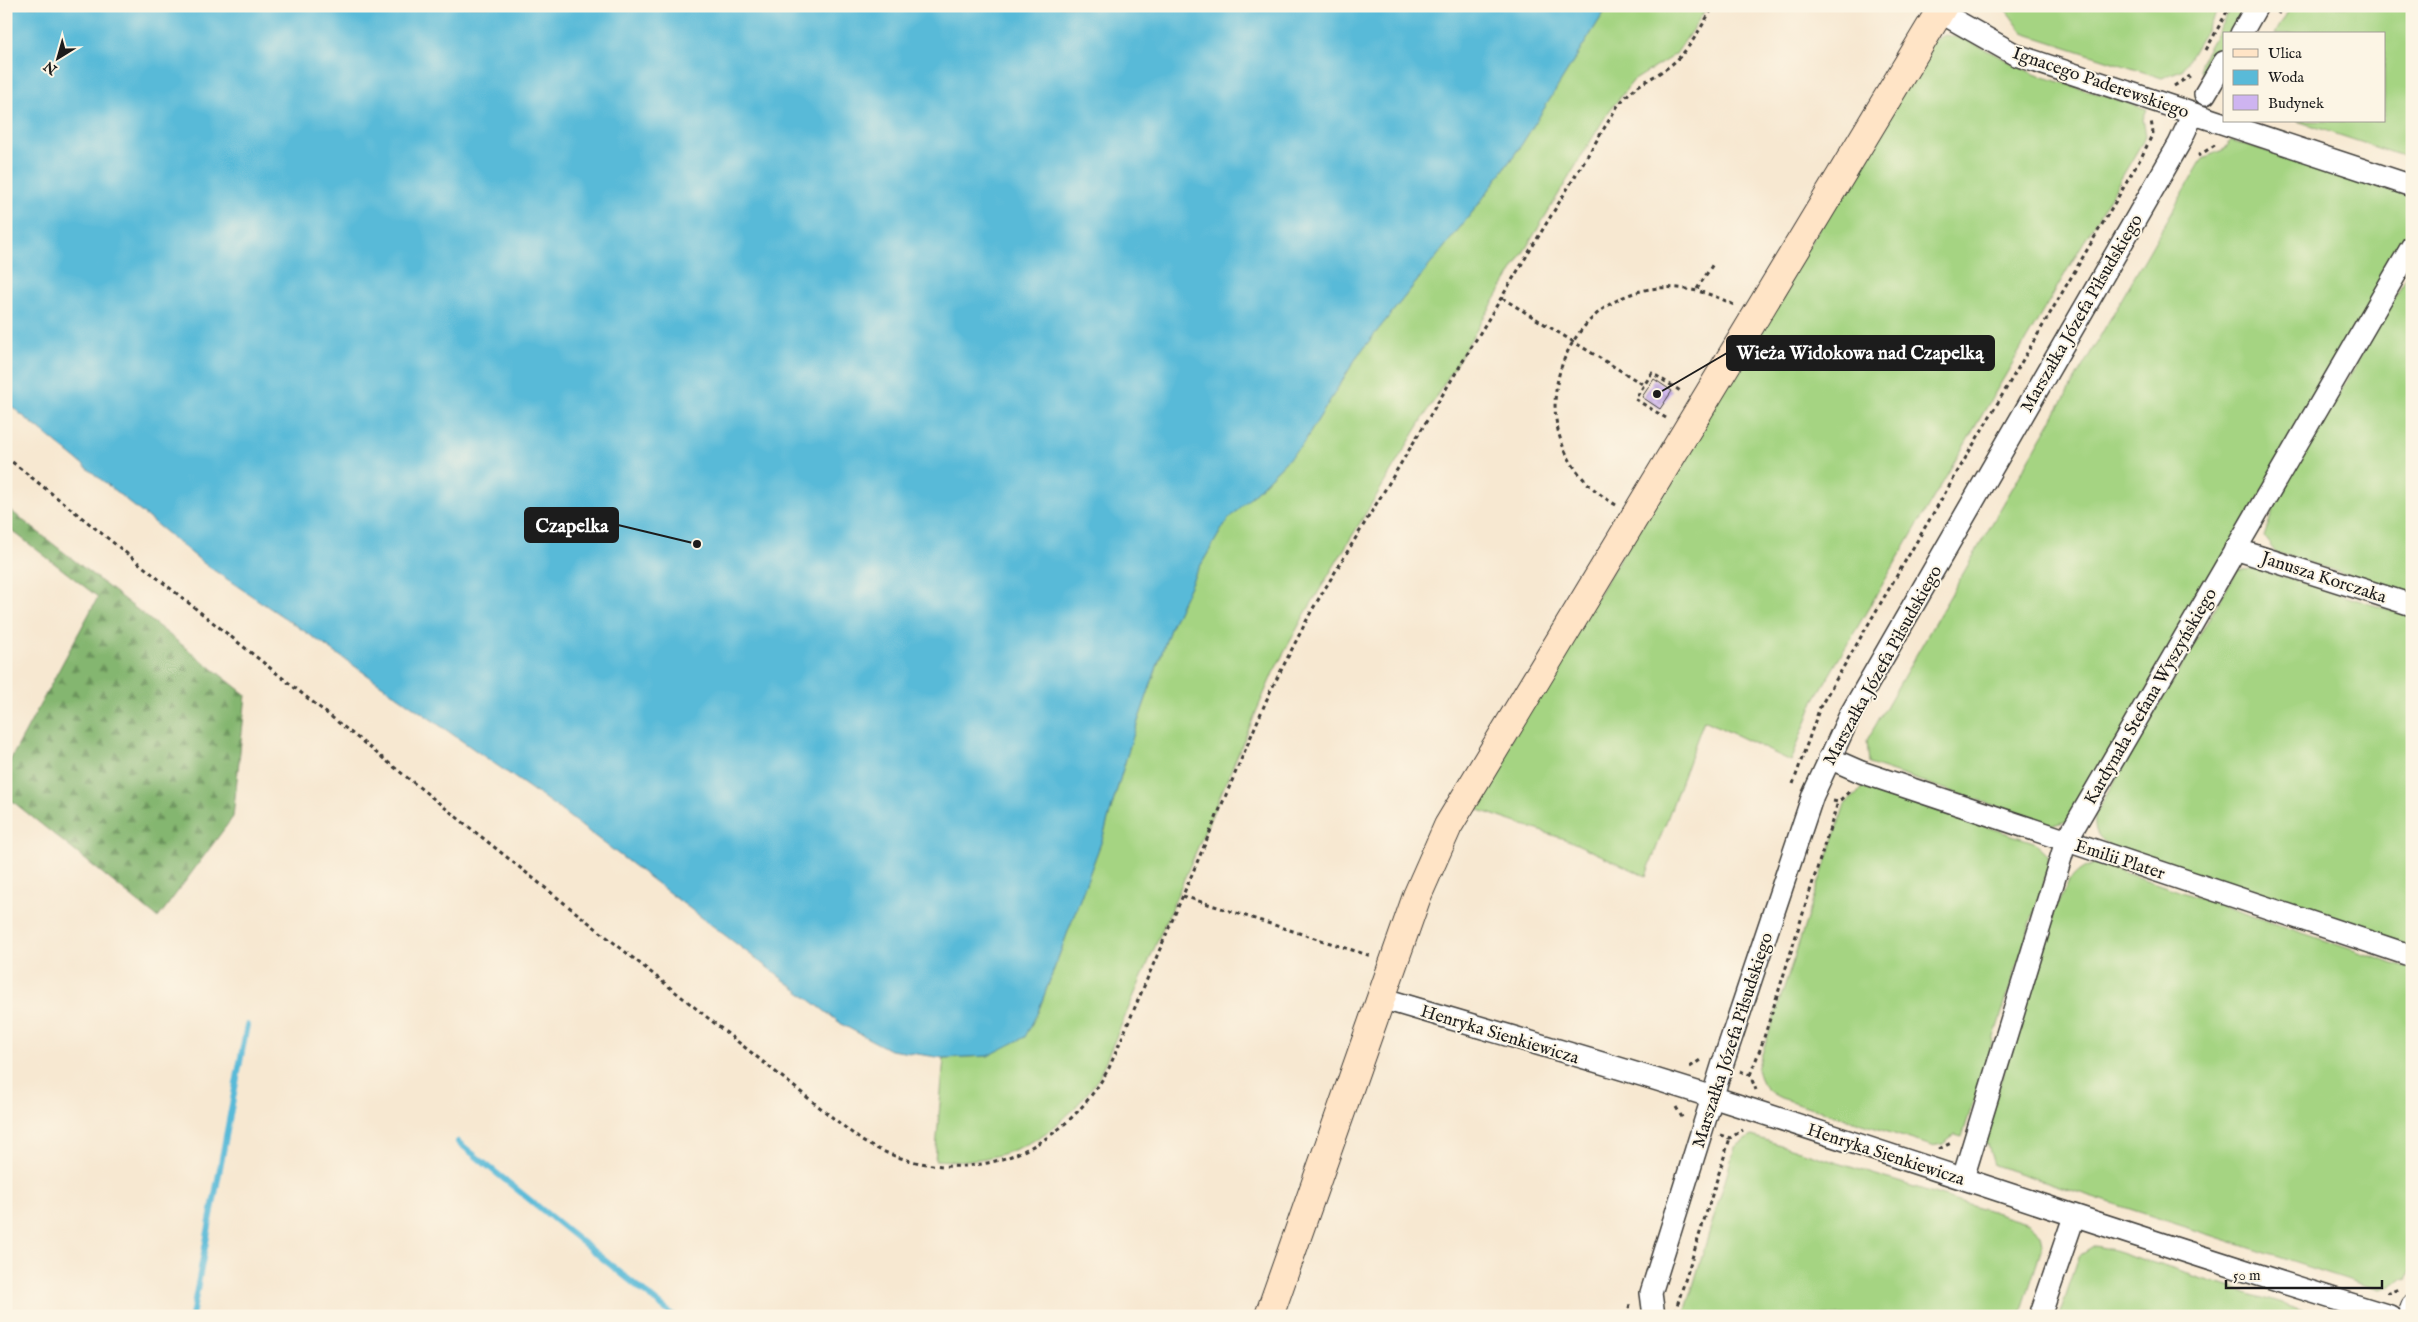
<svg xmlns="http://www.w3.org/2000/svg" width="2418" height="1322" font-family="'IM FELL English',serif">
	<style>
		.grass { fill: #a5d482; stroke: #60784f }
		.forest { fill: url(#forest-firs); stroke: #506946 }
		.water { fill: #59bad8; stroke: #3a6b7a }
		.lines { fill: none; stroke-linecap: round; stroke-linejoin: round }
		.stream { stroke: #59bad8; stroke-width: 6 }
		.building { fill: url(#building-cross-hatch) }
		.street-casing { stroke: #3d3b37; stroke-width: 24 }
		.secondary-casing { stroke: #3d3b37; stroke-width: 30 }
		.path { stroke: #3d3b37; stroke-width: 3; stroke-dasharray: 4 4; stroke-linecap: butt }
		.street { stroke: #fff; stroke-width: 21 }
		.secondary { stroke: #ffe4c6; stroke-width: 28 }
		.labels { text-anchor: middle; stroke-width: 4; stroke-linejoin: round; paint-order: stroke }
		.street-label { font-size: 18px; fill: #1c1c1c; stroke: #fcf5e5 }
		.leader { fill: none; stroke: #1c1c1c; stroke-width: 2 }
		.callout-dot { fill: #1c1c1c; stroke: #fcf5e5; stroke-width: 2 }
		.callout { fill: #1c1c1c; stroke: #1c1c1c; stroke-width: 2 }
		.callout-label { font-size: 19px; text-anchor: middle; font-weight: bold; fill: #fff }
	</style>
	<defs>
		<pattern id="forest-firs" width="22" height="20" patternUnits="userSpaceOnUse" patternTransform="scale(1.25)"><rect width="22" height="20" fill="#84b670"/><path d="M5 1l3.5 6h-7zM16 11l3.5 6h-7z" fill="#6b935b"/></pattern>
		<pattern id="building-cross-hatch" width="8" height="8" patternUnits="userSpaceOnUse" patternTransform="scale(1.25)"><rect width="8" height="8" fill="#ceb4f0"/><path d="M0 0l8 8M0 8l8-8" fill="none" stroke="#b09acd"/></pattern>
	</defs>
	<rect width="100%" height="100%" fill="#fcf5e5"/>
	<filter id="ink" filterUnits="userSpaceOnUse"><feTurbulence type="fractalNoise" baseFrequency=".02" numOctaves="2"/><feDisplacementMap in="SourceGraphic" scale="10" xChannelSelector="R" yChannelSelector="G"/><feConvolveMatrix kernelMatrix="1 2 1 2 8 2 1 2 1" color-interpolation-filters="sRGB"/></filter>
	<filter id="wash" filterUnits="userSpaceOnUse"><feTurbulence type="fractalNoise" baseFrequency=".0096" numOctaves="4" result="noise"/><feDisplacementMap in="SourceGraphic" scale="20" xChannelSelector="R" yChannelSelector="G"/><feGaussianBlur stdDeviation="1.12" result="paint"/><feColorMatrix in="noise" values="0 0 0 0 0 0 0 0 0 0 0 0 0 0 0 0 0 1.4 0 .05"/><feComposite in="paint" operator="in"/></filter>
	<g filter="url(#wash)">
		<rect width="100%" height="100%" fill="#f7e8d1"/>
		<g class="grass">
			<path d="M1608,6h100l-32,48 -43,27 -26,33 -302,500 -32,59 -175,406c-41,58 -91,87 -163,81l9,-102 44,-2 50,-44 64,-172 29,-98 40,-116 24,-51 31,-53 77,-78 55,-89 120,-150 44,-61z"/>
			<path d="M2003,6h217l-37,63 -21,9 -139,-45z"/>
			<path d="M2232,6h15l-15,28h-8v13l-16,30 -8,-6v-8z"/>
			<path d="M2291,6h121v153l-115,-38h87v-87h-109z"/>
			<path d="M1945,35l20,4 69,35 113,35 -4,10 3,17 -332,565 -23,60 -87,-41 -58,156 -76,-35 -100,-34 462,-766z"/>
			<path d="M2231,140l180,57 1,36 -328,566 -13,21 -18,5 -184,-61 -2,-24 336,-582 22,-9z"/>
			<path d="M2412,267v328l-137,-43 -11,-15 11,-33z"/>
			<path d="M2258,569l154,48v330l-299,-99c-15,-11 -19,-14 -18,-33l133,-229 10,-16z"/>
			<path d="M1862,787l172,55 14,13 1,11 -87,271 -7,-2 -12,9 -11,2 -151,-48c-15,-7 -20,-13 -24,-29l88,-265 12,-10z"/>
			<path d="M2096,863l316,107v296l-5,13 -4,-1 -13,9 -10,3 -386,-125 -6,-20 -7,-2 74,-234c12,-23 15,-38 41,-46z"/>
			<path d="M1752,1136l277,87 12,11 2,10 -23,72h-336l51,-169z"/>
			<path d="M2095,1246l15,3 209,67h-260l20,-60z"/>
		</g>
		<path class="forest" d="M6,507l240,188 -13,122 -75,101 -152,-122v-28l92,-171 -92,-71z"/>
		<path class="water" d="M6,6h1602l-86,138 -44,61 -120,150 -55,89 -77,78 -31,53 -24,51 -40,116 -29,98 -64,172 -13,25 -37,19 -44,2 -54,-8 -47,-25 -292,-222 -241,-168 -104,-70 -200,-163z"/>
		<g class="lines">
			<g class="stream">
				<path d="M458,1142l216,174"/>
				<path d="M192,1316l55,-291"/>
			</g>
		</g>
		<g id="blocks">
			<path class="building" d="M1654,379l18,12 -12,18 -18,-12z"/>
		</g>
	</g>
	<g filter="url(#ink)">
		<use href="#blocks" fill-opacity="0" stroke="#3d3b37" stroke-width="1"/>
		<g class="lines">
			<g class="street-casing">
				<g id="street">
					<path d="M1940,12l76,43 396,131"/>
					<path d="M2241,34l16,-28"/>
					<path d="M2205,94l19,-32"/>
					<path d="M2235,549l177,56"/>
					<path d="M1829,758l32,14 551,184"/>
					<path d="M1381,998c110,33 222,64 331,99 226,72 451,150 678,219"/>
					<path d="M1963,1178l103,-337 346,-595"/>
					<path d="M1654,1316l-3,-23 72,-230 90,-268 37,-80 329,-571 14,-30"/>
					<path d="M2040,1316l34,-99"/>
					<path d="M2408,1316l4,-10"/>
				</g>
			</g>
			<g class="secondary-casing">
				<path id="secondary" d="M1269,1316l148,-420 31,-70 495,-820"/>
			</g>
			<g class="path">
				<path d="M2278,14l4,-8"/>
				<path d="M2206,50l24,-44"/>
				<path d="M2174,86l16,-10"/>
				<path d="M2198,156l20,-13"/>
				<path d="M1697,289l16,-25"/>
				<path d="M1502,298l142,87"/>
				<path d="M1666,418l-31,-19 17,-26 30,19"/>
				<path d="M6,457l856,684c94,53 196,20 247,-73l161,-376 42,-82 305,-503c19,-25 32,-25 54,-42 19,-15 30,-39 43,-59"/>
				<path d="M1616,505c-132,-77 -30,-279 120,-199"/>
				<path d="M1793,784l27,-77 322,-551 11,-23 -2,-13"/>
				<path d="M1833,801l5,1 13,-12"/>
				<path d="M1183,896l188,60"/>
				<path d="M1690,1067l13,-9"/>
				<path d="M1740,1071l10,4 6,15"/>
				<path d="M1750,1075l11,-28 77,-245"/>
				<path d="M1676,1107l7,12"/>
				<path d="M1720,1135l10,3 13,-8"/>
				<path d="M1939,1149l12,-6"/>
				<path d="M2387,1293l13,-5"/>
				<path d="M1675,1312l55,-174"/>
				<path d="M1627,1316l3,-12"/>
			</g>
			<use href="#street" class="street"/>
			<use href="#secondary" class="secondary"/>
		</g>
	</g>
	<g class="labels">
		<g class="street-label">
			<text transform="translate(2101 82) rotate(19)" y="6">Ignacego Paderewskiego</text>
			<text transform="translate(2081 313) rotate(-60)" y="6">Marszałka Józefa Piłsudskiego</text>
			<text transform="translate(2324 577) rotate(18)" y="6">Janusza Korczaka</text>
			<text transform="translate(1882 665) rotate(-61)" y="6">Marszałka Józefa Piłsudskiego</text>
			<text transform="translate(2150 696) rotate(-60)" y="6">Kardynała Stefana Wyszyńskiego</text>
			<text transform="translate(2120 859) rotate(18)" y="6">Emilii Plater</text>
			<text transform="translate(1500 1034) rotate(17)" y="6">Henryka Sienkiewicza</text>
			<text transform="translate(1732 1040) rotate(-72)" y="6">Marszałka Józefa Piłsudskiego</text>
			<text transform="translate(1886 1154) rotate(18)" y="6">Henryka Sienkiewicza</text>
		</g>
	</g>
	<path class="leader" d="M1657 394L1727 353M697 544L618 525"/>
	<g class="callout-dot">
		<circle cx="1657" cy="394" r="5"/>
		<circle cx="697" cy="544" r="5"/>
	</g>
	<g class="callout">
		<rect x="1727" y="336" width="267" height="34" rx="5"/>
		<rect x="525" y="508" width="93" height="34" rx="5"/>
	</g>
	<g class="callout-label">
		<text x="1860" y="359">Wieża Widokowa nad Czapelką</text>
		<text x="572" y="532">Czapelka</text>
	</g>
	<rect width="2418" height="1322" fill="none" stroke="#fcf5e5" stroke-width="25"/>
	<rect x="2223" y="32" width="162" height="90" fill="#fcf5e5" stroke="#a29e95"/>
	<rect x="2233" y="49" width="25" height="8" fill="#ffe4c6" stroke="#a29e95"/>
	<text x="2268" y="58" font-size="15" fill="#1c1c1c">Ulica</text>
	<rect x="2233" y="70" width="25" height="15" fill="#59bad8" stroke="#a29e95"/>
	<text x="2268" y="82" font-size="15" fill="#1c1c1c">Woda</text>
	<rect x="2233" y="95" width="25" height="15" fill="#ceb4f0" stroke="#a29e95"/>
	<text x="2268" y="108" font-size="15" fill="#1c1c1c">Budynek</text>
	<g transform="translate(58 58) rotate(217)" stroke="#fcf5e5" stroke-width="4" paint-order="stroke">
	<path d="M0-4L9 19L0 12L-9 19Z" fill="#1c1c1c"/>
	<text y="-8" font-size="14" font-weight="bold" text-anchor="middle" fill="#1c1c1c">N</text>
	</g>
	<path d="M2226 1280v8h156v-8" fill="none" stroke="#1c1c1c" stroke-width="2.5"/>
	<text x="2233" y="1280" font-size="15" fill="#1c1c1c" stroke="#fcf5e5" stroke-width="4" paint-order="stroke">50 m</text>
</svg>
